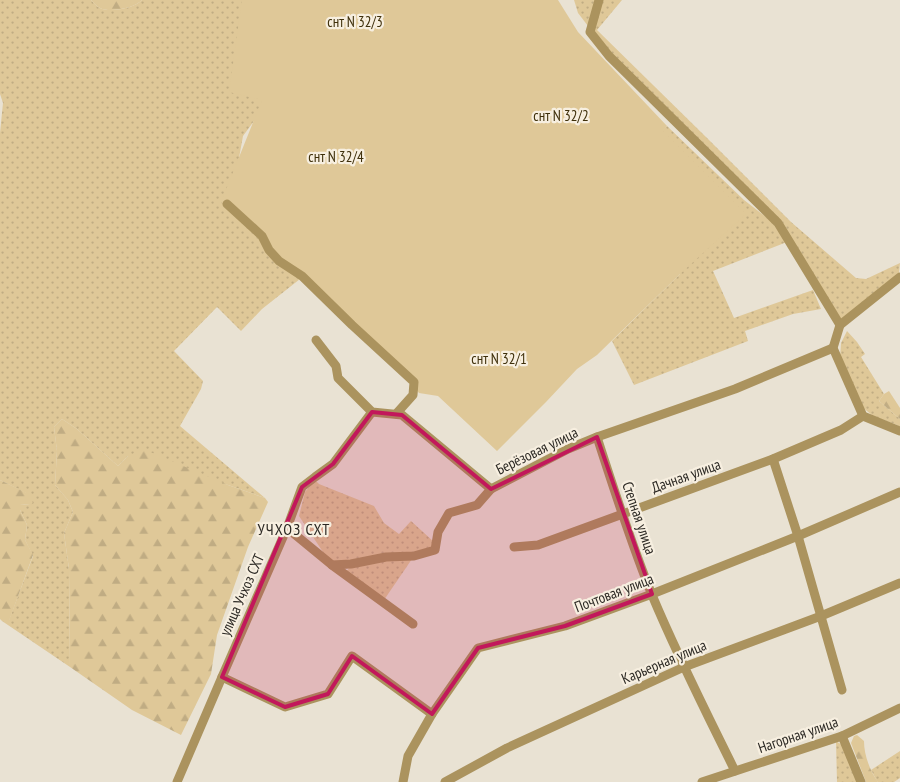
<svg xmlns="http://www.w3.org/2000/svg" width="900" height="782" font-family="'PT Sans Narrow',sans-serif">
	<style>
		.grass { fill: url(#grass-dots) }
		.forest { fill: url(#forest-firs) }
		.green { fill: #dfc898 }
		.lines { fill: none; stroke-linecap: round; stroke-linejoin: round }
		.minor { stroke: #ab935e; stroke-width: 9 }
		.marked { fill: #c2185b; fill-opacity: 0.2; stroke: #c2185b; stroke-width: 4; stroke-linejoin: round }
		.labels { text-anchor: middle; stroke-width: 4.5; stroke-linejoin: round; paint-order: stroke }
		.park-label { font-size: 15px; fill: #3e2f0a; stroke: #f7efe0 }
		.street-label { font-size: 15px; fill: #2c2924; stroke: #f7efe0 }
		.neighbourhood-label { font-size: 16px; letter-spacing: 1px; fill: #2c2924; stroke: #f7efe0 }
	</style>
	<defs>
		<pattern id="grass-dots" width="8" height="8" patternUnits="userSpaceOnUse" patternTransform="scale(1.25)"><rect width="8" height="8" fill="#dfc898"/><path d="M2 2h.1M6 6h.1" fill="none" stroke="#c0ac83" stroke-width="1.8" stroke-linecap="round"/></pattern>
		<pattern id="forest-firs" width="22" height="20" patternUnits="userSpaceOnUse" patternTransform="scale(1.25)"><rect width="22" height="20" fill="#dfc898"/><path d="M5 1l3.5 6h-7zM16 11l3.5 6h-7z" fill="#c0ac83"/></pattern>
	</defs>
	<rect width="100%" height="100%" fill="#e9e2d3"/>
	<g class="grass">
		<path d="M0,0h91c3,3 6,7 9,8 10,5 35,0 42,-8h116l10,102 -25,34 -8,44 65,99 -38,30 -21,22 -24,-24 -43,44 29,30 -2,8 -21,37 85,72 -37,-13 -100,-29 -10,10 -41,-37 -15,-10 -8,8 3,24 -2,34 13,15 5,12 -9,21 5,36 1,98 -68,-46 7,-1 24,-64 -8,-16 2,-15 -7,-15v-6l10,1 -4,-12 -26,-13v-347l3,-30 -3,-9z"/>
		<path d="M574,0h22l-8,26 -10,-13z"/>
		<path d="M601,0h21l-25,30 110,108 84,84 65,56 10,1 34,-16 -1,10 -58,48 -62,-102 -168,-166 -19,-22z"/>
		<path d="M667,126l77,74 27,21 16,21 -74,29 21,47 79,-28 8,19 -28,5 -48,17 3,10 -114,44 -22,-44 68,-67 -18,-143z"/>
		<path d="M847,331l10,11 8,12 -4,3 23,37 -5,7 21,18v8l-3,-2 -24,-9 -12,-10 -21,-47 1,-16z"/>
		<path d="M315,480l4,4 55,22 10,17 15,11 12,-13 23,21 -1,6 -19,6 -83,10 -32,-48 6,-24z"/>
		<path d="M387,559h25l-28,41 -39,-28 8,-7z"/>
		<path d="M836,741l6,4 15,37h-20z"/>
		<path d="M900,751v27l-6,4h-16l-1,-1 -6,-11z"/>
	</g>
	<g class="forest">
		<path d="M91,0h51c-7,8 -32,13 -42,8 -3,-1 -6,-5 -9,-8z"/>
		<path d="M889,391l11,17v11l-21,-18 5,-7z"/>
		<path d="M62,419l15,10 41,37 10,-10 15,-7 85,36 37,13 3,4 -20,45 -31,88 -6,39 -30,61 -49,-25 -62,-43 -1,-98 -5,-36 9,-21 -5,-12 -13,-15 2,-34 -3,-24z"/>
		<path d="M0,480l27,13 6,10 -3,2 -10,-1v6l7,15 -2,15 8,15 -24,66h-7l-2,-2z"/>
		<path d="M857,735l7,6c0,14 6,30 14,41h-12l-15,-39 3,-7z"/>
	</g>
	<path class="green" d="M242,0h316l20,32 89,94 -4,5 83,83 -66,60 -83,81 -20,14 -31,33 -49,49 -59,-55 -19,-3 -8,-10 -91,-84 -99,-97 41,-102 -33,-8z"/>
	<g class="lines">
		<g class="minor">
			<path d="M599,0l-9,32 19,24 169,167 62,102 -7,23 30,68 37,15"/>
			<path d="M227,204l35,32 7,14 10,11 23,15 50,49 62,57 -1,13 -17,19"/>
			<path d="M840,325l60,-48"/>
			<path d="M316,340l20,26 2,12 34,34 30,3 89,74"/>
			<path d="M597,437c17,53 34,106 55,158 25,60 54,117 83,176"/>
			<path d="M773,459l25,77 44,154"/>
			<path d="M287,528l45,37 19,-1 35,-7 28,-1 21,-6 3,-18 11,-19 28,-8 14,-16 77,-40 29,-12 138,-48 98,-41"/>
			<path d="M514,547l24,-2 235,-86 68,-29 22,-14"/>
			<path d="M332,565l81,59"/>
			<path d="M222,677l63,30 43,-13 24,-38 80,58"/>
			<path d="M842,736l19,46"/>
			<path d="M177,782l45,-105 65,-149 15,-41 13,-10 18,-13 39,-52"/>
			<path d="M403,782l5,-26 24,-42 46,-66 87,-22 87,-32 146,-58 102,-44"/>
			<path d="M445,782l62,-34 177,-81 137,-51 79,-33"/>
			<path d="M702,782l140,-46 58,-28"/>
		</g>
	</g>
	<path class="marked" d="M372,412l30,3 89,74 106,-52 55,157 -87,32 -87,22 -46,66 -80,-58 -24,38 -43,13 -63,-30 80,-190 31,-23z"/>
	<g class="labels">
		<g class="park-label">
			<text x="355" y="27">снт N 32/3</text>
			<text x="561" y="121">снт N 32/2</text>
			<text x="336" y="162">снт N 32/4</text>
			<text x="499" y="364">снт N 32/1</text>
		</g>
		<g class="street-label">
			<text transform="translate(537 451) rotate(-26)" y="5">Берёзовая улица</text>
			<text transform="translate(686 476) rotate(-20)" y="5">Дачная улица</text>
			<text transform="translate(639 518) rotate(71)" y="5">Степная улица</text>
			<text transform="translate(614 593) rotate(-21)" y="5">Почтовая улица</text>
			<text transform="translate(242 595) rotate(-66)" y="5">улица Учхоз СХТ</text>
			<text transform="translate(664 662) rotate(-23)" y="5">Карьерная улица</text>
			<text transform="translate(798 735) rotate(-19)" y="5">Нагорная улица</text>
		</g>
		<g class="neighbourhood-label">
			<text x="294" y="535">УЧХОЗ СХТ</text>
		</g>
	</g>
</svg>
